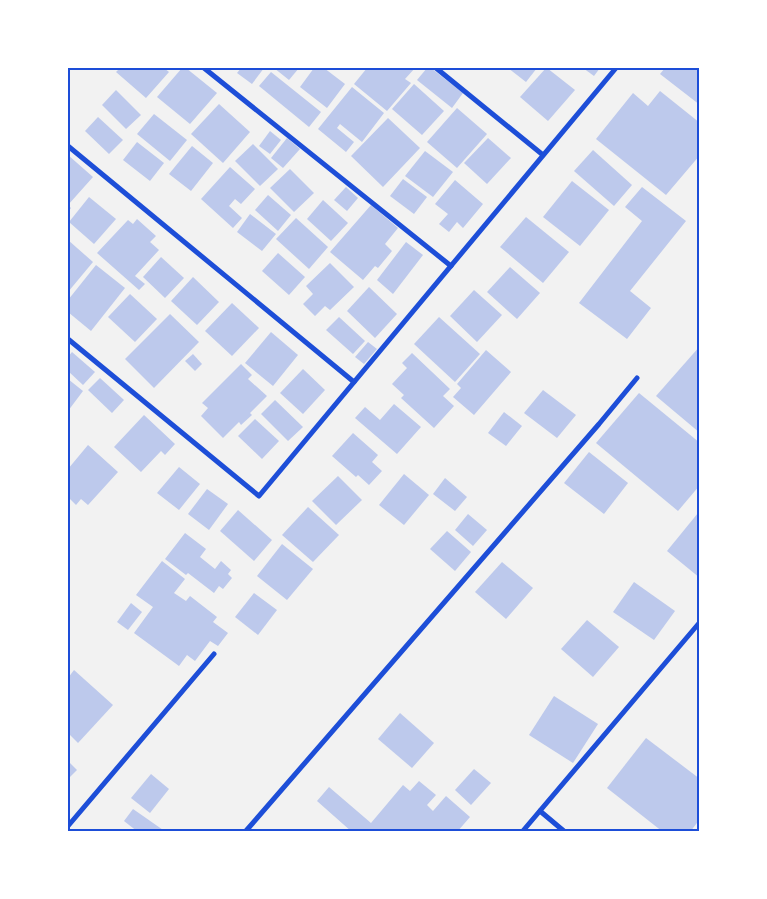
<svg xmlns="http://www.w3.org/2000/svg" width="767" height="899" font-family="'Varela Round',sans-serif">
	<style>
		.building { fill: #bdc9ec }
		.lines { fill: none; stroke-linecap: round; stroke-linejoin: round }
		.minor { stroke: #1d4ed8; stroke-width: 5 }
		.neatline { fill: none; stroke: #1d4ed8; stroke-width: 2 }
	</style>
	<rect width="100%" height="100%" fill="#f2f2f2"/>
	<g class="building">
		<path d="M120,68h34l1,1 1,-1h8l5,4 -23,26 -30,-26z"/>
		<path d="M182,68h4l31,25 -27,31 -33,-27z"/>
		<path d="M241,68h23l-12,16 -15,-11z"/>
		<path d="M274,68h25l-10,12z"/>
		<path d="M314,68h10l21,16 -18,24 -27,-21z"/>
		<path d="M367,68h48l-10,11 6,4 -24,28 -33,-27z"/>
		<path d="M427,68h4l32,25 -11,15 -35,-28z"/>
		<path d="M508,68h29l-11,14z"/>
		<path d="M546,68h1l28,22 -27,31 -28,-24z"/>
		<path d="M583,68h17l-6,8z"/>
		<path d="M665,68h35v37l-40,-31z"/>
		<path d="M271,72l50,40 -12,15 -50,-41z"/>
		<path d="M414,84l30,27 -22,24 -30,-26z"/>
		<path d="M352,87l32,26 -22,29 -22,-18 -3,4 17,14 -8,10 -28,-23z"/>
		<path d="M116,90l25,25 -15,14 -24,-24z"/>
		<path d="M660,91l40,32v32l-34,40 -70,-56 37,-46 15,13z"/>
		<path d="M219,104l31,28 -27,31 -32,-29z"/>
		<path d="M457,108l30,26 -30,34 -30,-26z"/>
		<path d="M154,114l33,26 -17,21 -33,-27z"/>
		<path d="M98,117l25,23 -14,14 -24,-23z"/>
		<path d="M388,118l32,30 -37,39 -32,-31z"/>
		<path d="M270,131l11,9 -11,14 -11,-8z"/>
		<path d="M287,138l13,11 -17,19 -12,-10z"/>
		<path d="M488,138l23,20 -24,26 -23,-21z"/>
		<path d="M137,142l27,21 -14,18 -27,-21z"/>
		<path d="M253,144l25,25 -18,17 -25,-25z"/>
		<path d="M192,146l21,17 -22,28 -22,-17z"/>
		<path d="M593,150l39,35 -18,21 -40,-35z"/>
		<path d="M425,151l28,21 -20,25 -28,-21z"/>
		<path d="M68,155l25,22 -25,28 3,3 -3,4z"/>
		<path d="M230,167l25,22 -14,15 -6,-5 -6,7 13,12 -9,10 -32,-29z"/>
		<path d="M290,169l24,24 -20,19 -24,-24z"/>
		<path d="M403,179l24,18 -13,17 -24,-18z"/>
		<path d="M455,180l28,24 -20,24 -6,-6 -8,10 -10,-8 9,-10 -13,-10z"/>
		<path d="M572,181l37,29 -29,36 -37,-29z"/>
		<path d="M346,187l12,11 -11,13 -13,-11z"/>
		<path d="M642,187l44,34 -56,70 21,17 -24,31 -48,-36 63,-82 -17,-14z"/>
		<path d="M268,195l23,20 -13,16 -23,-21z"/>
		<path d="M89,197l27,22 -22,25 -25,-22z"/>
		<path d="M323,200l25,23 -17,18 -24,-22z"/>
		<path d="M371,205l27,23 -13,16 7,7 -14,17 -3,-2 -12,14 -33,-28z"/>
		<path d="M250,214l26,20 -14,17 -25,-19z"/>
		<path d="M526,217l43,35 -26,31 -43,-36z"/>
		<path d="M296,218l32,29 -19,22 -33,-30z"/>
		<path d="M137,219l19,17 -6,6 9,8 -24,26 10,8 -6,6 -42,-37 31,-33 5,4z"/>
		<path d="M68,240l25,22 -25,30z"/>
		<path d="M406,242l17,13 -30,39 -16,-14z"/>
		<path d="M278,253l27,24 -16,18 -27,-24z"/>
		<path d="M161,257l23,21 -19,20 -22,-21z"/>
		<path d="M330,263l24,24 -24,23 -5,-4 -10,10 -12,-12 10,-10 -7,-8z"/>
		<path d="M96,265l29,23 -34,43 -23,-19v-12z"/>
		<path d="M510,267l30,26 -23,26 -30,-27z"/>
		<path d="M193,277l26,25 -22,23 -26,-24z"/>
		<path d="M369,287l28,27 -22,24 -28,-27z"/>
		<path d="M474,290l28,25 -25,27 -27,-26z"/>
		<path d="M130,294l27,25 -22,23 -27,-25z"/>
		<path d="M232,303l27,25 -27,28 -27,-25z"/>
		<path d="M170,314l29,28 -45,46 -29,-29z"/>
		<path d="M339,317l26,24 -12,13 -27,-24z"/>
		<path d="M439,317l41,37 -25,28 -41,-38z"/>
		<path d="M271,332l27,23 -25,31 -28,-23z"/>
		<path d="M368,342l9,7 -13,15 -9,-7z"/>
		<path d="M700,346v87l-44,-37z"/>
		<path d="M486,350l25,22 -37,43 -21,-18 8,-9 -4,-4z"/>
		<path d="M72,352l23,20 -12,13 -15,-14v-14z"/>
		<path d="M412,353l38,36 -7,7 11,10 -20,22 -33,-30 3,-3 -12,-11 15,-16 -5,-5z"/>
		<path d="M193,354l9,10 -7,7 -10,-10z"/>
		<path d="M241,364l11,11 -4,4 19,17 -17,17 2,2 -11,10 -2,-3 -16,16 -22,-22 7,-8 -6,-5z"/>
		<path d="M303,369l22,21 -22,24 -23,-21z"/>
		<path d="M100,378l24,22 -12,13 -24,-23z"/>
		<path d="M68,379l15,12 -15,20z"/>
		<path d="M543,390l33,25 -19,23 -33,-25z"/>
		<path d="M639,393l61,50v42l-22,26 -82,-68z"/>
		<path d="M275,400l28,27 -15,14 -27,-27z"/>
		<path d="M394,404l27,23 -24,27 -42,-36 10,-11 15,13z"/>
		<path d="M504,412l18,14 -16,20 -18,-13z"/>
		<path d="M144,415l31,29 -10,11 -4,-4 -20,21 -27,-25z"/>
		<path d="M255,419l24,22 -17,18 -24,-23z"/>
		<path d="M353,433l25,22 -6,7 10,9 -13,14 -11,-10 -2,2 -24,-21z"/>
		<path d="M88,445l30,27 -30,33 -7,-6 -5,6 -8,-8v-28z"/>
		<path d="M589,452l39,31 -24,31 -40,-31z"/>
		<path d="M179,467l21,17 -21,26 -22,-17z"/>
		<path d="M404,474l25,21 -25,30 -25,-20z"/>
		<path d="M338,476l24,24 -26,25 -24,-24z"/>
		<path d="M445,478l22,19 -12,14 -22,-17z"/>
		<path d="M207,489l21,15 -19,26 -21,-16z"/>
		<path d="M308,507l31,28 -26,27 -31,-27z"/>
		<path d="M238,510l34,30 -18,21 -34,-30z"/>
		<path d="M698,513l2,1v64l-33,-27z"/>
		<path d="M468,514l19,16 -14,16 -18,-16z"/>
		<path d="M447,531l24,21 -16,19 -25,-22z"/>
		<path d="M185,533l21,16 -6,8 15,12 6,-8 10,9 -3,4 4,4 -9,11 -4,-3 -5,7 -26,-20 -2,2 -21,-16z"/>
		<path d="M282,544l31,25 -26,31 -30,-24z"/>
		<path d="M162,561l23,18 -11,14 12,8 4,-5 27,21 -4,5 15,11 -10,13 -8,-5 -15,20 -8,-6 -8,11 -45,-33 19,-26 -17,-12z"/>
		<path d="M502,562l31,26 -27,31 -31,-27z"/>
		<path d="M634,582l41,29 -21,29 -41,-28z"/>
		<path d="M254,593l23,17 -19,25 -23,-18z"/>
		<path d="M131,603l11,9 -14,18 -11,-8z"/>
		<path d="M587,620l32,27 -26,30 -32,-28z"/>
		<path d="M74,670l39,35 -35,38 -10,-10v-55z"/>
		<path d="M554,696l44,28 -25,39 -44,-28z"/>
		<path d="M400,713l34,30 -22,25 -34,-29z"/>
		<path d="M646,738l54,41v40l-10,13h-27l-56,-44z"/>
		<path d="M68,761l9,9 -9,9z"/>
		<path d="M474,769l17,14 -20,22 -16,-15z"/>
		<path d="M151,774l18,15 -19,24 -19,-15z"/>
		<path d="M419,781l17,14 -9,10 6,6 13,-15 24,21 -13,15h-105l-35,-31 12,-14 42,36 32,-38 7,6z"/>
		<path d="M133,809l33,23h-28l-14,-11z"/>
	</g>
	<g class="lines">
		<g class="minor">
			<path d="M204,68l247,198"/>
			<path d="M436,68l107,87"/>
			<path d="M68,146l286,236"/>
			<path d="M68,339l191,157 357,-428"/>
			<path d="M540,811l25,21"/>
			<path d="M68,826l146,-172"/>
			<path d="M245,832l354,-408 38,-46"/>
			<path d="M522,832l178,-210"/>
		</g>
	</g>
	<rect width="767" height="899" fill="none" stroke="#ffffff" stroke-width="138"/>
	<rect x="69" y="69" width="629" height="761" class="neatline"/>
</svg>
